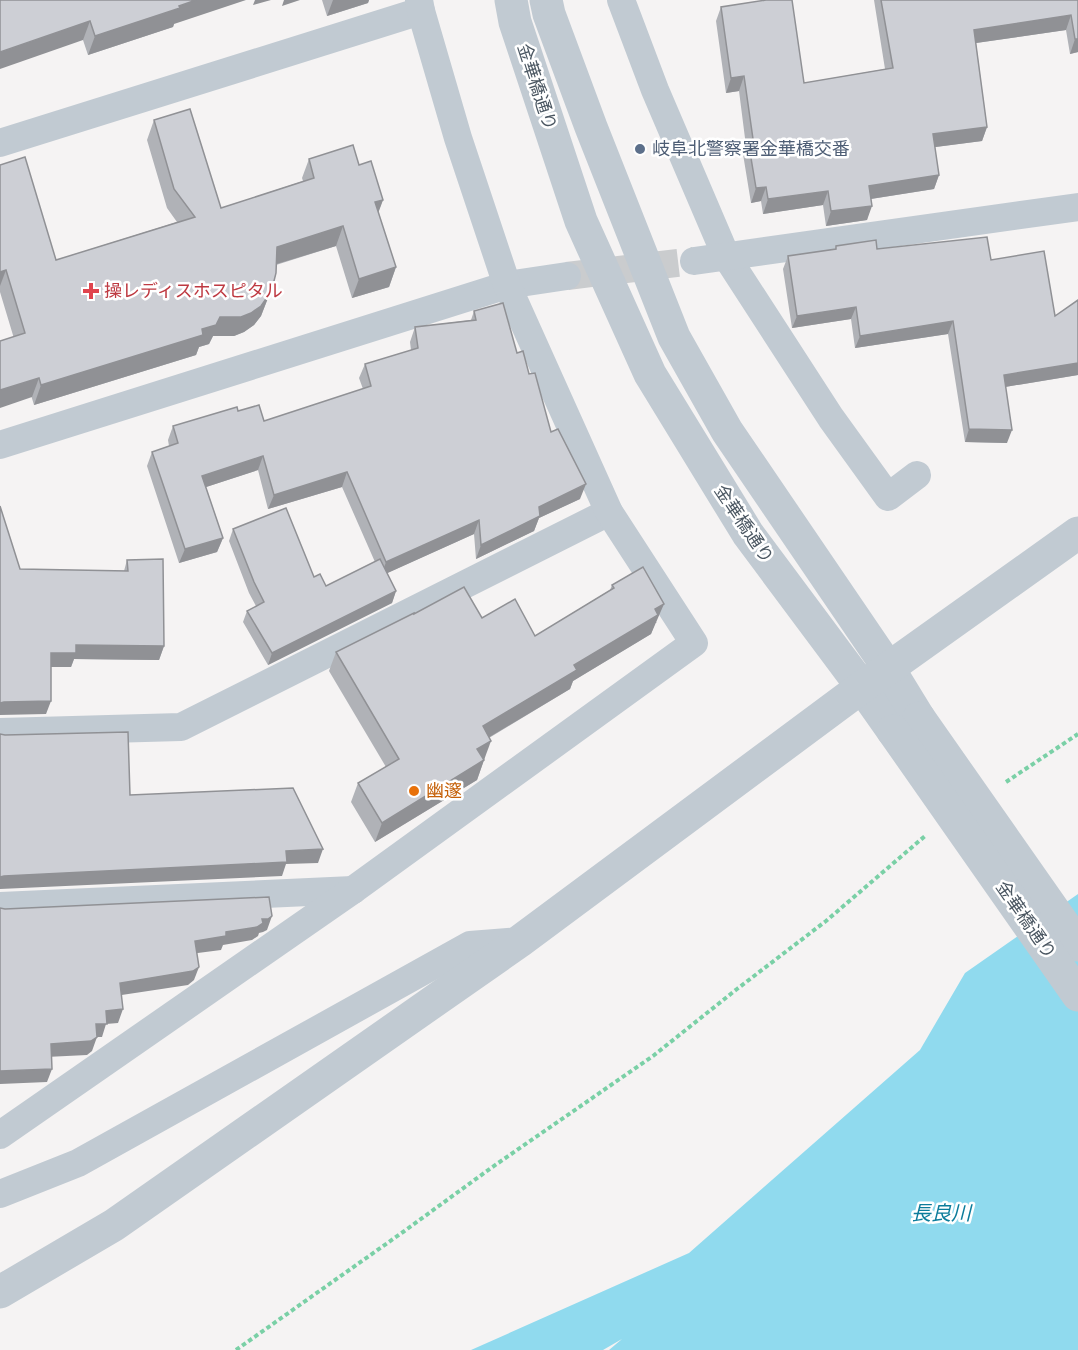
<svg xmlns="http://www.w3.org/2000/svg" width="1078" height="1350" font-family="'Roboto Condensed','Noto Sans JP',sans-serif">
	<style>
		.water { fill: #90daee }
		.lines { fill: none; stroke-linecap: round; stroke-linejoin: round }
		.minor-tunnel { stroke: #caccce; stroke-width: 28; stroke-dasharray: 28 14; stroke-linecap: butt }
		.path { stroke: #7ad0a6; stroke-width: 4; stroke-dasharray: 4.5 3; stroke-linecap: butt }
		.minor { stroke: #c1cad2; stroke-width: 28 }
		.tertiary { stroke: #c1cad2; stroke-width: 33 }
		.tertiary-bridge { stroke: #c1cad2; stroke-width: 33 }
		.wall { fill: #b0b2b7 }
		.shaded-wall { fill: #909195 }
		.building { fill: #cdcfd5; stroke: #909195; stroke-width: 1.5 }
		.service-dot { fill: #5c6f8a; stroke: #fff; stroke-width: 2 }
		.health-dot { fill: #e0444e; stroke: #fff; stroke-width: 2 }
		.food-dot { fill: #e8710a; stroke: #fff; stroke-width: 2 }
		.labels { text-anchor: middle; stroke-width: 5; stroke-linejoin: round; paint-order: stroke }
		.street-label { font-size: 18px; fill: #4a5661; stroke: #fff }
		.service-label { font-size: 18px; fill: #4e5e75; stroke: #fff; text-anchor: start }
		.health-label { font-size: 18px; fill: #be3a42; stroke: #fff; text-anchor: start }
		.food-label { font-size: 18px; fill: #c56008; stroke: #fff; text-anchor: start }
		.water-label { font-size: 20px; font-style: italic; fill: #0c7c9b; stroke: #fff }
	</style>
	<rect width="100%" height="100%" fill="#f5f3f3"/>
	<path class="water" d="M1078,894v456h-469l13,-11 -19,11h-132l218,-97 231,-203 45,-77z"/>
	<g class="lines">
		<path class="minor-tunnel" d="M567,276l127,-15"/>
		<g class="path">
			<path d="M1006,782l72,-48"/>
			<path d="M236,1350l167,-118 88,-64 162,-112 84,-67 89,-68 99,-85"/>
		</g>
		<g class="minor">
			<path d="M621,0l34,90 71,166 105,162 57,79 29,-22"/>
			<path d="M0,143l421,-132"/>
			<path d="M694,261l384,-54"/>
			<path d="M0,445l507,-160 60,-9"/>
			<path d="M0,732l181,-5 428,-215"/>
			<path d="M0,906l353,-16"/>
			<path d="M0,1135l353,-245 341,-247 -85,-131 -102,-227 -49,-147 -37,-127 -2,-11"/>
			<path d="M0,1194l78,-31 392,-218 50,-4"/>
		</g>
		<g class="tertiary">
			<path d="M511,0l4,22 66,199 69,153 98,160 114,153 31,44"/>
			<path d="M546,0l3,14 42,113 83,210 53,94 162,238 30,49"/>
			<path d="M0,1292l114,-67 406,-284 342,-254 216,-154"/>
		</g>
		<g class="tertiary-bridge">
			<path d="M919,718l159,227"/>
			<path d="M893,731l185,264"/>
		</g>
	</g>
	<g class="wall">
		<path d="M0,0l174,24 -1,3 -85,28 -5,-15z"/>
		<path d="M322,0h47l-1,3 -41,13z"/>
		<path d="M874,0h204v52l-8,2 -4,-24 -90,13 11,84 -5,14 -47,6 4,28 -5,14 -63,10 -4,21 -41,6 -3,-21 -60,9 -2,-13 -10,2 -8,-49 3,-8 -7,-55 -13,2 -10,-72 5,-14 83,76 81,-14z"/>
		<path d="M154,120l67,88 82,-27 -1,-3 7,-19 50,6 24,35 -5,12 18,55 -7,20 -37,11 -16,-52 -60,19 -3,20 -12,31 -7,9 -10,7 -10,4h-21l-4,8 -10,3 -3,8 -162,50 -34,-113v-127l56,95 121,-38 -10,-14 -20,-68z"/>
		<path d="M836,246l41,3 114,11 64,56 23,-16v75l-73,12 2,56 -42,-1 -17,-108 -93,14 -4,-29 -59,9 -9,-59 5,-13 47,-7z"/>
		<path d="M474,311l43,42 12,21 22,58 29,67 -41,19 -5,13 -58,28 -2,-25 -87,39 9,18 -4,12 -124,62 -25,-43 4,-11 9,-5 -7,-13 -20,-52 4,-12 81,48 12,9 49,-24 -33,-75 -74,22 -10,-39 -52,17 17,51 -6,14 -38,11 -32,-97 5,-14 17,-6 -1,-6 5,-14 65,-15 26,10 99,-32 -4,-11 6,-14 46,-14 -1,-8 5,-15 56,-7z"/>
		<path d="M127,560l37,86 -5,14 -85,-1 -3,8h-20l-5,47 -26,-145 104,2z"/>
		<path d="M612,585l45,38h-2l-4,11 -78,47 -3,8 -81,49 -5,22 -7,20 -102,62 -24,-40 7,-19 28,-16 -57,-96 7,-19 78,-38 68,4 53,18 75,-46z"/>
	</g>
	<g class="shaded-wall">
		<path d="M196,0h50l-72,24 -1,3 -85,28 7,-19z"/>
		<path d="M255,0h16l-18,5z"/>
		<path d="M284,0h16l-18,6z"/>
		<path d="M333,0h36l-1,3 -41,13z"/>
		<path d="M1071,15l-5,15 -97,14 5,-14z"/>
		<path d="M90,21l-7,19 -83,29v-17z"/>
		<path d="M1075,39h3v13l-8,2z"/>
		<path d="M744,76l-5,15 -13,2 5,-15z"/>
		<path d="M987,127l-5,14 -54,7 5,-14z"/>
		<path d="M939,175l-5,14 -70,11 5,-14z"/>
		<path d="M766,187l-5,14 -10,2 5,-15z"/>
		<path d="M828,191l-5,14 -60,9 5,-15z"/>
		<path d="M383,200l-7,19 -1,-17z"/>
		<path d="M872,206l-5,14 -41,6 5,-15z"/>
		<path d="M343,226l-7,20 -66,20 7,-19z"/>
		<path d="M396,267l-7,20 -37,11 7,-19z"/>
		<path d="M6,270l-6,16v-14z"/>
		<path d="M273,285l-12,31 -7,9 -10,7 -10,4h-21l-4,8 -10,3 -3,8 -162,50 7,-20 179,-68z"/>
		<path d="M856,307l-5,12 -59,9 5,-12z"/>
		<path d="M953,321l-5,13 -93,14 5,-12z"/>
		<path d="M1078,363v12l-79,13 5,-13z"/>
		<path d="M39,378l-7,19 -32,11v-18z"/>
		<path d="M969,429l43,1 -5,13 -42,-1z"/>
		<path d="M263,456l-5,14 -61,20 5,-14z"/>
		<path d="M347,472l-5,15 -74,22 6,-14z"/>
		<path d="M586,484l-6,15 -41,19 -5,13 -58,28 5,-14 58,-38z"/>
		<path d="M479,520l-5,14 -93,42 5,-14z"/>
		<path d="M223,538l-6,14 -38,11 6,-14z"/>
		<path d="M396,591l-4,12 -124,62 4,-12z"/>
		<path d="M664,604l-13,30 -78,47 -3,8 -94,56 7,-19 91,-61 81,-56z"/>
		<path d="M76,645l88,1 -5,14 -85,-1 -3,8h-25l5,-14z"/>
		<path d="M51,701l-5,13 -46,1v-12l4,-1z"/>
		<path d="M491,741l-7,19 -7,-11z"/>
		<path d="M484,760l-7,20 -102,62 7,-19z"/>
		<path d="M323,849l-5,14 -32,1 -4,12 -282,13v-12l4,-1 282,-25z"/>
		<path d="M272,916l-5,14 -4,2 -4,1 -1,3 -6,4 -29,5 -2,5 -31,4 5,-13 31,-9z"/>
		<path d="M199,967l-5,13 -6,5 -73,11 5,-13z"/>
		<path d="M123,1009l-5,14 -12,1 -4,13h-5l-5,14 -5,4 -41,2 5,-13 45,-20 10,-13z"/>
		<path d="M52,1069l-5,13 -47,2v-13z"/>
	</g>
	<g class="building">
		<path d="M0,0h196l-17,6 1,2 -85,28 -5,-15 -90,31z"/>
		<path d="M766,0h26l12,83 89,-15 -12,-68h197v39h-3l-4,-24 -97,15 13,97 -54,7 6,41 -70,11 3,20 -41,5 -3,-20 -60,8 -2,-12 -10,1 -8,-48 5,-1 -9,-63 -13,2 -10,-71z"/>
		<path d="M190,109l31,99 93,-30 -5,-19 44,-14 6,20 12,-4 12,39 -8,2 21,65 -37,12 -16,-53 -66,21 -1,26 -3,12 -5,11 -7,10 -10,7 -10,4h-21l-4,8 -14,4 1,6 -162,50 -2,-7 -39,12v-49l25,-8 -19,-63 -6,2v-107l25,-8 31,103 139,-43 -21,-28 -20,-69z"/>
		<path d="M987,237l4,23 53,-9 11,65 23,-16v63l-74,12 8,55 -43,-1 -16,-108 -93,15 -4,-29 -59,9 -9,-60 48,-7v-3l40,-6 1,9z"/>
		<path d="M503,303l14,50 6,-2 6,23 6,-1 16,59 7,-3 28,55 -47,23 1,9 -59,29 -2,-25 -93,42 -39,-90 -73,23 -11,-39 -61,20 21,62 -38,11 -33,-97 26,-9 -5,-17 64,-19 1,4 21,-6 5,16 107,-35 -6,-22 53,-16 -3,-21 61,-7 -2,-9z"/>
		<path d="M0,506l20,63 108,2 -1,-11 36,-1 1,87 -88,-1v8h-25v48l-47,1 -4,1z"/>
		<path d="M286,508l28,69 6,-3 6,12 54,-27 16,32 -124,62 -25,-42 17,-9 -10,-20 -21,-53z"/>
		<path d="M643,567l21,37 -9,5 3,6 -84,50 3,5 -94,56 8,15 -14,8 7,11 -102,63 -24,-40 41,-24 -63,-107 78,-39v1l50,-27 18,31 33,-19 20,37 79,-48 -2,-3z"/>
		<path d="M128,732l2,63 163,-7 30,61 -37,2 1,11 -283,14 -4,1v-143l5,1z"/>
		<path d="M269,897l3,19 -4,3h-6l1,4 -6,4 -31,5v4l-31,5 4,26 -6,4 -73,12 3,26 -17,2 1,13h-11l1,13 -6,4 -40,3 1,25 -52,2v-163l5,1z"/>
	</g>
	<circle class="service-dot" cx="640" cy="149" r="6"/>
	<path class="health-dot" d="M88 282h6v6h6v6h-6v6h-6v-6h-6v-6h6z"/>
	<circle class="food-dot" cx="414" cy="791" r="6"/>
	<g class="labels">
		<g class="street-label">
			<text transform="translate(537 87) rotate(72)" y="6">金華橋通り</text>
			<text transform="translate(744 524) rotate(56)" y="6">金華橋通り</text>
			<text transform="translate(1026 920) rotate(55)" y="6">金華橋通り</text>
		</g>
		<g class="service-label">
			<text x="652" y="155">岐阜北警察署金華橋交番</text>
		</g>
		<g class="health-label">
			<text x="104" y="297">操レディスホスピタル</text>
		</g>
		<g class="food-label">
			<text x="426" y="797">幽邃</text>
		</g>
		<g class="water-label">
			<text x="941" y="1220">長良川</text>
		</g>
	</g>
</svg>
